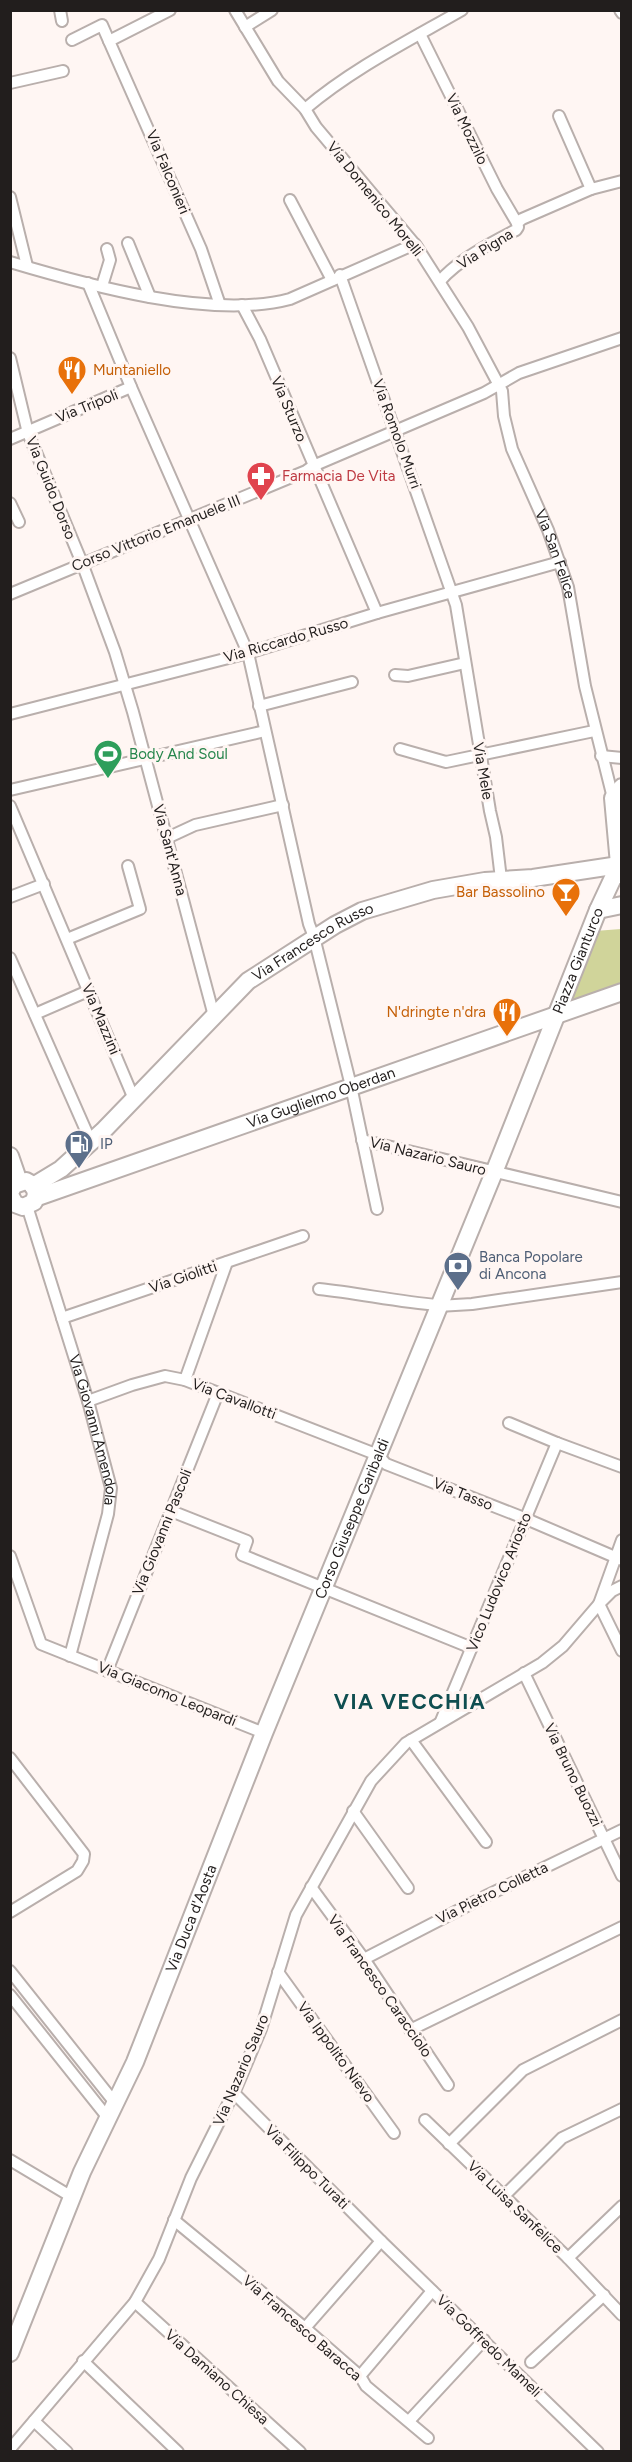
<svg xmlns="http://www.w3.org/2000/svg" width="632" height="2462" font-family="Figtree,sans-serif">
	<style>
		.green { fill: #d0d49a }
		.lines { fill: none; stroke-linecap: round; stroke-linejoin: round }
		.street-casing { stroke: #b9afac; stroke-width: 14 }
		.secondary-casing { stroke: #b9afac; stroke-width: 20 }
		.street { stroke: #fff; stroke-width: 10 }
		.secondary { stroke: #fff; stroke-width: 16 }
		.labels { text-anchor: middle; stroke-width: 6; stroke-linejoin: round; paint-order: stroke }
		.street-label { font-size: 15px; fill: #221e1d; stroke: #fff6f3 }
		.food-label { font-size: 15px; fill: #c56008; stroke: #fff6f3; text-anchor: end }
		.health-label { font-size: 15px; fill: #be3a42; stroke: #fff6f3; text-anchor: start }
		.leisure-label { font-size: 15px; fill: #27864d; stroke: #fff6f3; text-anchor: start }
		.service-label { font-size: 15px; fill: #4e5e75; stroke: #fff6f3; text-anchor: start }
		.district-label { font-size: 21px; font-weight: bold; letter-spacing: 1.5px; fill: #0f4e50; stroke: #fff6f3 }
	</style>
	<rect width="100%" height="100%" fill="#fff6f3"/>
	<path class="green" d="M621,929v59l-52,19 26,-76z"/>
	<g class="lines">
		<g class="street-casing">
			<g id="street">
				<path d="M60,10l2,11"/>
				<path d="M170,10l-61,31 92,208 19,56"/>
				<path id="s1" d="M235,10l43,71 27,28 11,18 101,120 51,80 34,64 2,25 8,33 36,81 20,57 17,99 28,112"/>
				<path d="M620,10l2,3"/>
				<path d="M245,27l27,-17"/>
				<path d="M420,34l77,155 20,34"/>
				<path d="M72,40l30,-15 7,16"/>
				<path d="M10,83l53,-12"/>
				<path d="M305,109c47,-40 103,-68 157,-99"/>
				<path d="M559,116l32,73"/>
				<path d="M10,197l17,69"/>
				<path d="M290,200l42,80"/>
				<path d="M128,243l22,54"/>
				<path d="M10,262c77,23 202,58 280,37l125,-55"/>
				<path d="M340,275l116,330 34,206 6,26 5,42"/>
				<path d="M440,281c18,-21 51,-38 76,-51l2,-3 -1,-4 5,-4 69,-30 31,-8"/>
				<path d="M88,283l43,104 117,266 61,271 5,13 37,149 26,123"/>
				<path d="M102,286l8,-26 -3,-11"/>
				<path d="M242,305l18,34 117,274"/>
				<path d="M10,358l18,75 54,130 33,89 18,60 81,304"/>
				<path d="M10,439l121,-52"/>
				<path d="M10,503l9,19"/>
				<path d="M10,594l296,-123 7,-5 171,-73 35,-20 103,-35"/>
				<path d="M395,675l13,1 57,-13"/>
				<path d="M259,706l93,-24"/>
				<path d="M10,714l238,-61 129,-40 183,-51"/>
				<path d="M400,749l46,13 148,-31"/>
				<path d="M601,756l21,2"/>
				<path d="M10,790l255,-59"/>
				<path d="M10,806l124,293"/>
				<path d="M167,838l28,-13 88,-20"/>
				<path d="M10,897l34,-13"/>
				<path d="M67,939l73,-30 -12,-43"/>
				<path d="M10,958l81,184"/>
				<path d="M35,1014l53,-23"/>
				<path d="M362,1140l260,62"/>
				<path id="s2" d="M27,1206l61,195 23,87 -3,26 -38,142"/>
				<path d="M319,1289c40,4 79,13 119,16"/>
				<path d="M438,1306l34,-2 150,-22"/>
				<path d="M62,1318l241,-82"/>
				<path d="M185,1380l42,-118"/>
				<path d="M88,1401l44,-16 33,-9 20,4 193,75 8,9 138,54 98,42"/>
				<path d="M509,1423l48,20"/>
				<path d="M171,1511l76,30 -5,14 230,93"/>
				<path d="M10,1556l31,88 223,89"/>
				<path d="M622,1586l-10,5 -13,13 23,47"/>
				<path d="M107,1671l111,-278"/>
				<path d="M524,1673l98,203"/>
				<path d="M441,1721l116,-278 65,24"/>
				<path d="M411,1740l75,102"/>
				<path d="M10,1758l74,96 -1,7 -6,10 -67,41"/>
				<path d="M353,1811l55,77"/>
				<path d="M311,1887l53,72 84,126"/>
				<path d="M364,1959l124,-64 134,-65"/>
				<path d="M10,1971l105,132"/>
				<path d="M278,1972l116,161"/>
				<path d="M10,1995l98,123"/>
				<path d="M410,2030l212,-103"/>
				<path d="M234,2093l147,148 217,211"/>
				<path d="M425,2120l143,138 54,57"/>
				<path d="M449,2144l74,-74 99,-50"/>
				<path d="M10,2160l62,37"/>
				<path d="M504,2196l58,-58 60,-29"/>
				<path d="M174,2220l131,108 55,48 6,10 62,52"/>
				<path d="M568,2258l54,-52"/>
				<path d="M135,2302l165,150"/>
				<path d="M305,2328l76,-87"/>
				<path d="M83,2361l95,91"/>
				<path d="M531,2362l73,-67"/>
				<path d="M360,2376l72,-85"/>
				<path d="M34,2421l33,31"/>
				<path d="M409,2421l75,-81"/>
				<path d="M10,2449l125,-147 24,-43 32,-81 46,-92 24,-57 35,-114 75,-134 35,-38 136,-80 21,-17 36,-42 23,-64"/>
			</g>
		</g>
		<g class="secondary-casing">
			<g id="secondary">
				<path d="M620,875l-7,-77 9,-11"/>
				<path d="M598,910l24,-5"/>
				<path d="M10,1156l9,26"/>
				<path id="s3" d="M33,1186l28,-17 42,-38 145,-150 87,-56 27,-14 71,-21 52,-9 48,-3 86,-13"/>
				<path d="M10,1193l4,-8 12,-4c9,4 12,12 8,21l-11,5 -8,-3 -5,-9"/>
				<path id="s4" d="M35,1198l587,-206"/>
				<path id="s5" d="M10,2353l72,-181 53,-110 129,-329 231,-563 103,-260 21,-45"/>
			</g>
		</g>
		<use href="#street" class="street"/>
		<use href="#secondary" class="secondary"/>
	</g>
	<defs>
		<g id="restaurant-pin" transform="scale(1.5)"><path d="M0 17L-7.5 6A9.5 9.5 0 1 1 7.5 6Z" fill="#e8710a" stroke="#fff6f3"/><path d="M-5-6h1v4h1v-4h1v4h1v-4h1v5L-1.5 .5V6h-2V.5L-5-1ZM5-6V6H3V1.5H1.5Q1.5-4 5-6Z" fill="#fff"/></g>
		<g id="pharmacy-pin" transform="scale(1.5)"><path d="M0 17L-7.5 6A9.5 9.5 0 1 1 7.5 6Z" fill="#e0444e" stroke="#fff6f3"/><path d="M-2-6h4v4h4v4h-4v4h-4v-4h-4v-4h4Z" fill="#fff"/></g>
		<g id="stadium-pin" transform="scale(1.5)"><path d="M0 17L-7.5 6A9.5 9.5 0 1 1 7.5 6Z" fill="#2e9e5b" stroke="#fff6f3"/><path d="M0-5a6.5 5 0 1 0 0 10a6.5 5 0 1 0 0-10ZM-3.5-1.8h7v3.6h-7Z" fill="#fff"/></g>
		<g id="bar-pin" transform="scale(1.5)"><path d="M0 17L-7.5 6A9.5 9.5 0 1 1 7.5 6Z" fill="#e8710a" stroke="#fff6f3"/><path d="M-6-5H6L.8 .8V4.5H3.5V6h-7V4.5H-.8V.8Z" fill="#fff"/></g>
		<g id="fuel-pin" transform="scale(1.5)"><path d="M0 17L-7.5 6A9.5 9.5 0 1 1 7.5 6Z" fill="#5c6f8a" stroke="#fff6f3"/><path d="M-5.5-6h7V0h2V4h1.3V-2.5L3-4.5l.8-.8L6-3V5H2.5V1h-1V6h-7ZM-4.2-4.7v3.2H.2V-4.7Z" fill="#fff"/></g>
		<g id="bank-pin" transform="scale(1.5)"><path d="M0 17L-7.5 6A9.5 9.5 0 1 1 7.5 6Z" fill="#5c6f8a" stroke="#fff6f3"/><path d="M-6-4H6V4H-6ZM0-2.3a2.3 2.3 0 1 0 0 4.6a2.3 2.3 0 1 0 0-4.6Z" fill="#fff"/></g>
	</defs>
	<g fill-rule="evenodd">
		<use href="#restaurant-pin" x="72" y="370"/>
		<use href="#pharmacy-pin" x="261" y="476"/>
		<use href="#stadium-pin" x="108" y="754"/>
		<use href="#bar-pin" x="566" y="892"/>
		<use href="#restaurant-pin" x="507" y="1012"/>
		<use href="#fuel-pin" x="79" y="1144"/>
		<use href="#bank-pin" x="458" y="1266"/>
	</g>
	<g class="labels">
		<g class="street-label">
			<text transform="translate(467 129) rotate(64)" y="5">Via Mozzilo</text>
			<text transform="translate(168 172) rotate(67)" y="5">Via Falconieri</text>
			<text transform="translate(375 199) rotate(51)" y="5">Via Domenico Morelli</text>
			<text transform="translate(485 249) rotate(-32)" y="5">Via Pigna</text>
			<text transform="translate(87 406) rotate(-22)" y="5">Via Tripoli</text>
			<text transform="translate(289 409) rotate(67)" y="5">Via Sturzo</text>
			<text transform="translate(397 434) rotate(70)" y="5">Via Romolo Murri</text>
			<text transform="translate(51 488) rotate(68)" y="5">Via Guido Dorso</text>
			<text transform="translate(156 533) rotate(-22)" y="5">Corso Vittorio Emanuele III</text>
			<text dy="5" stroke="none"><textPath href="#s1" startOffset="640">Via San Felice</textPath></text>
			<text transform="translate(286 640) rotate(-16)" y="5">Via Riccardo Russo</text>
			<text transform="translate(483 771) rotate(80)" y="5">Via Mele</text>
			<text transform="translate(170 850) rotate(75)" y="5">Via Sant'Anna</text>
			<text dy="5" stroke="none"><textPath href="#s3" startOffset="374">Via Francesco Russo</textPath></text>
			<text dy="5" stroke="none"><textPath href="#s5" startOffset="1504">Piazza Gianturco</textPath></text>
			<text transform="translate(101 1019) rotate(67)" y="5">Via Mazzini</text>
			<text dy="5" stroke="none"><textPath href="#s4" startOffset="303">Via Guglielmo Oberdan</textPath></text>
			<text transform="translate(428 1156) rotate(14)" y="5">Via Nazario Sauro</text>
			<text transform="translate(183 1277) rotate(-19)" y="5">Via Giolitti</text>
			<text transform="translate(234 1399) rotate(21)" y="5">Via Cavallotti</text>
			<text dy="5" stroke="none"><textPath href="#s2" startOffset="234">Via Giovanni Amendola</textPath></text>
			<text transform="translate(463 1494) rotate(22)" y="5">Via Tasso</text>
			<text dy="5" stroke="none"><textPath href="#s5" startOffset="902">Corso Giuseppe Garibaldi</textPath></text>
			<text transform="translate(162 1532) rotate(-68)" y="5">Via Giovanni Pascoli</text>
			<text transform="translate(499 1582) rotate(-68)" y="5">Vico Ludovico Ariosto</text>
			<text transform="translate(167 1694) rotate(22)" y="5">Via Giacomo Leopardi</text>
			<text transform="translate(573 1775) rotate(64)" y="5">Via Bruno Buozzi</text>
			<text transform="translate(492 1893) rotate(-26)" y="5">Via Pietro Colletta</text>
			<text dy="5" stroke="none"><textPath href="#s5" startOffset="471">Via Duca d'Aosta</textPath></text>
			<text transform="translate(380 1986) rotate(55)" y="5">Via Francesco Caracciolo</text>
			<text transform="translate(336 2052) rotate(54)" y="5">Via Ippolito Nievo</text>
			<text transform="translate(241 2070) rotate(-67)" y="5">Via Nazario Sauro</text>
			<text transform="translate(307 2167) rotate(45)" y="5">Via Filippo Turati</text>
			<text transform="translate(515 2207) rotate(44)" y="5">Via Luisa Sanfelice</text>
			<text transform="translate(302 2328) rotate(41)" y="5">Via Francesco Baracca</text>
			<text transform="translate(489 2346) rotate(44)" y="5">Via Goffredo Mameli</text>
			<text transform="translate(217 2377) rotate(42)" y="5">Via Damiano Chiesa</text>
		</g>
		<g class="food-label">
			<text x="93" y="375" text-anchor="start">Muntaniello</text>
			<text x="545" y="897">Bar Bassolino</text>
			<text x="486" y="1017">N'dringte n'dra</text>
		</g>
		<g class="health-label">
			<text x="282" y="481">Farmacia De Vita</text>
		</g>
		<g class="leisure-label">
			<text x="129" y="759">Body And Soul</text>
		</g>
		<g class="service-label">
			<text x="100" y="1149">IP</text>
			<text x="479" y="1262">Banca Popolare<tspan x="479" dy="17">di Ancona</tspan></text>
		</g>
		<g class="district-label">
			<text x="410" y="1709">VIA VECCHIA</text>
		</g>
	</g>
	<rect width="632" height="2462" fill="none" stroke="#221e1d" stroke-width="24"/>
</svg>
